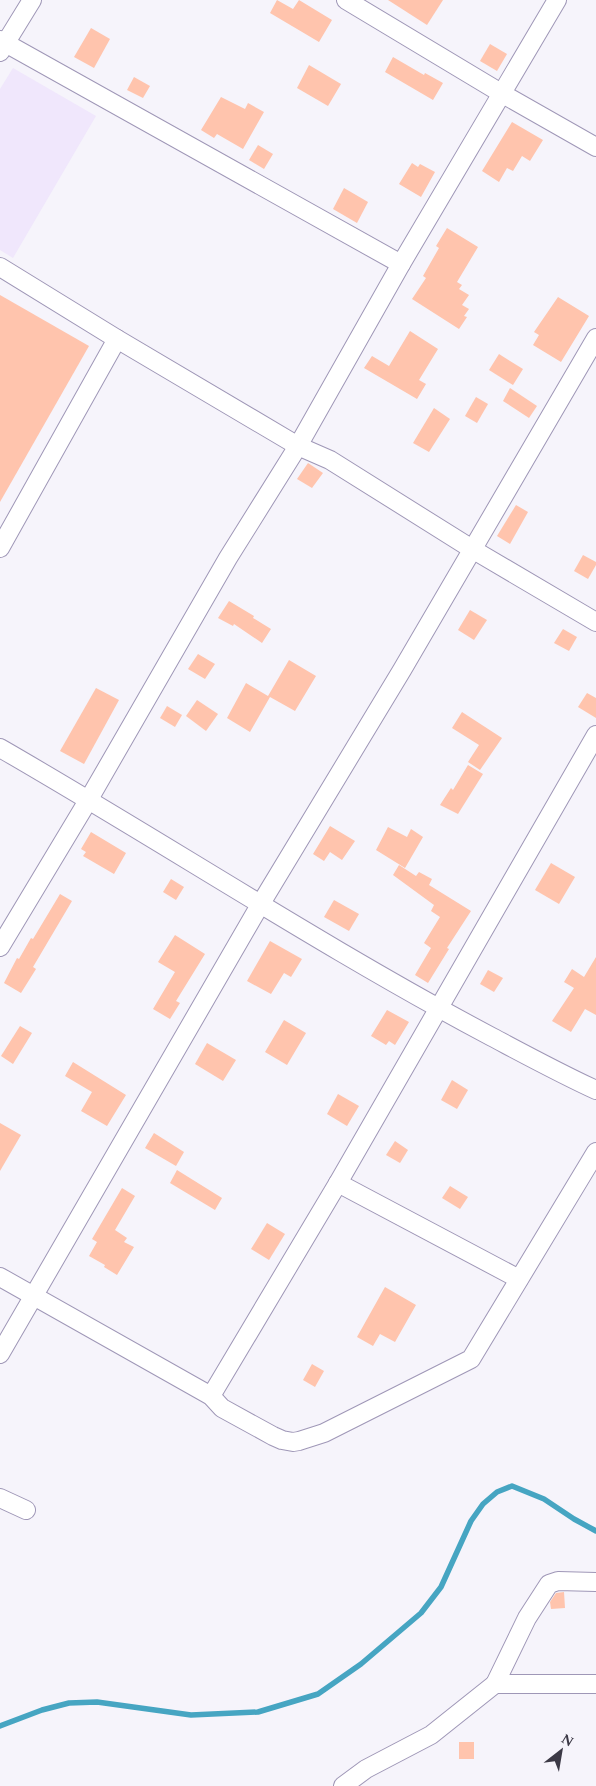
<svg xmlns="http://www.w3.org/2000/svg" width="596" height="1786" font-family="Spectral,serif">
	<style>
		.education { fill: #f0e7fc }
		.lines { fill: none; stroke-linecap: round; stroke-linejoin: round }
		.stream { stroke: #46a5c2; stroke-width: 5.5 }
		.building { fill: #ffc4ad }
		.street-casing { stroke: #9f97b7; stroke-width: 20 }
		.street { stroke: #fff; stroke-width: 18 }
	</style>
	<rect width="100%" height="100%" fill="#f6f4fb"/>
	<path class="education" d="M13,68l83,48 -83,142 -13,-8v-161z"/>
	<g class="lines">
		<path class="stream" d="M0,1726l42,-16 27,-7 28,-1 94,13 67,-3 60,-18 43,-30 60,-51 20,-26 30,-66 12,-17 14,-12 15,-6 32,13 30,20 22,12"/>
	</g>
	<g class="building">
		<path d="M277,0l16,9 6,-9 33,20 -13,22 -49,-29z"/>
		<path d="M388,0h55l-16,25z"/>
		<path d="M91,28l19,11 -16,29 -20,-11z"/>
		<path d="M490,44l17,10 -10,17 -17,-10z"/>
		<path d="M393,57l31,18 1,-2 18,10 -10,17 -48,-28z"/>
		<path d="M309,65l32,19 -13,22 -31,-18z"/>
		<path d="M134,77l16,9 -7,12 -16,-8z"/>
		<path d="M221,97l24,12 3,-6 16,9 -21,37 -26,-15 -3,4 -13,-8z"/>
		<path d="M512,122l31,18 -13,21 -8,-5 -9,15 -6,-3 -8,14 -17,-11z"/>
		<path d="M258,145l15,9 -9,15 -15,-9z"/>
		<path d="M412,163l6,4 2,-3 15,8 -14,25 -22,-13z"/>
		<path d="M344,188l24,14 -11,21 -24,-14z"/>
		<path d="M447,228l31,19 -21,35 5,3 -3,4 10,6 -7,10 7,4 -5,7 3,1 -8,12 -47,-30 14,-21 -3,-2 16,-28 -3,-2z"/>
		<path d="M0,295l89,51 -89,156z"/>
		<path d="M558,297l31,19 -28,46 -28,-17 6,-10 -5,-3z"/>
		<path d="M410,331l28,18 -19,31 7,4 -9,15 -53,-31 8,-12 17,10z"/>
		<path d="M499,354l24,15 -10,16 -24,-15z"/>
		<path d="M510,388l27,18 -8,12 -26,-17z"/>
		<path d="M476,397l12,7 -11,19 -12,-7z"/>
		<path d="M434,408l16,11 -21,33 -16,-9z"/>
		<path d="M308,463l15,10 -11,15 -15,-9z"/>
		<path d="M516,505l12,7 -18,32 -13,-8z"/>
		<path d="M583,555l13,7v3l-8,14 -14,-8z"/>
		<path d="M229,601l25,15 -1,2 18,11 -9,14 -28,-19 -1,2 -15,-8z"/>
		<path d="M470,610l17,10 -13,20 -16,-10z"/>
		<path d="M563,629l14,8 -8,14 -15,-8z"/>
		<path d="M198,654l17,10 -10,15 -17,-10z"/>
		<path d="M289,660l27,16 -21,35 -25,-14 -20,35 -23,-14 19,-35 22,13z"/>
		<path d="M96,688l23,12 -35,64 -24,-13z"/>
		<path d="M587,693l9,5v20l-18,-11z"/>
		<path d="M197,700l21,14 -12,17 -20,-15z"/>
		<path d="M167,706l15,9 -7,12 -15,-9z"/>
		<path d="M462,712l40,26 -22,32 -12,-8 11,-17 -27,-17z"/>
		<path d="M468,765l15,9 -25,40 -18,-9 11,-17 2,2z"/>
		<path d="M330,826l25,15 -13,19 -12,-8 -6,9 -11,-7z"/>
		<path d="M388,827l19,10 4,-8 12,8 -18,31 -29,-18z"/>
		<path d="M91,832l35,21 -12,21 -31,-18 3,-4 -5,-3z"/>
		<path d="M551,863l24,14 -16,27 -24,-14z"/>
		<path d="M399,865l17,11 3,-4 13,7 -3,6 42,26 -24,37 2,1 -21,34 -13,-8 16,-27 -7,-5 16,-26 -9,-6 3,-6 -41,-30z"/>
		<path d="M171,879l13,8 -8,13 -13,-8z"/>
		<path d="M60,894l12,7 -39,66 3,2 -15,24 -17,-10 13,-25 2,1 12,-21 2,1z"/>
		<path d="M334,900l25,14 -10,17 -25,-14z"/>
		<path d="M175,935l30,19 -29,47 4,2 -10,16 -17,-10 22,-37 -17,-10z"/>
		<path d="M270,941l32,18 -11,18 -7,-4 -13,21 -24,-13z"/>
		<path d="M596,957v58l-11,-6 -14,23 -19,-11 22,-33 -10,-6 8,-13 12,8z"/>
		<path d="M488,970l15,8 -9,14 -14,-8z"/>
		<path d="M387,1010l22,12 -14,23 -6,-4 -3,4 -15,-9z"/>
		<path d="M284,1020l22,13 -19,32 -22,-13z"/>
		<path d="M20,1026l12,7 -19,31 -12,-8z"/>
		<path d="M207,1043l29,17 -13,21 -28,-17z"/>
		<path d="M73,1062l53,33 -19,31 -26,-15 11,-19 -27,-16z"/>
		<path d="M452,1080l16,10 -11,19 -16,-9z"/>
		<path d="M338,1094l21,12 -12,20 -20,-12z"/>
		<path d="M0,1123l21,12 -21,36z"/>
		<path d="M154,1133l30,19 -8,14 -31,-18z"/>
		<path d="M395,1141l13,9 -8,13 -14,-8z"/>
		<path d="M177,1170l45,28 -7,12 -45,-27z"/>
		<path d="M450,1186l18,11 -8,12 -18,-11z"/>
		<path d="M122,1188l13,8 -20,34 12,8 -3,4 10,5 -17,28 -13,-8 1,-2 -16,-9 8,-14 -5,-3z"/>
		<path d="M267,1223l18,11 -16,26 -18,-11z"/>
		<path d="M385,1287l31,18 -21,37 -15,-8 -7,12 -16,-9z"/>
		<path d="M312,1364l12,7 -9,16 -12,-7z"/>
		<path d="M564,1592l1,16 -14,1 -1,-7 6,-9z"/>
		<rect x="459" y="1742" width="15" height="17"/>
	</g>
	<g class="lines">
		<g class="street-casing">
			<g id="street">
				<path d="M346,0l155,93 95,54"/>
				<path d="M0,40l401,224"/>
				<path d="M0,52l32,-52"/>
				<path d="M0,267l117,72 181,107 32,14 142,89 124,73"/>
				<path d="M0,548l117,-209"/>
				<path d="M0,748c165,95 324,200 492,289 34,18 69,37 104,53"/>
				<path d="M0,947l89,-148 139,-241 70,-112 103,-182 156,-264"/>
				<path d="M338,1183l181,96"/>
				<path d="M0,1277l211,119 11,12 51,28 9,4 11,2 6,-1 25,-8 147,-74 125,-207"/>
				<path d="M0,1354l260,-449 142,-235 194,-332"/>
				<path d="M211,1396l127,-213 258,-448"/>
				<path d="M0,1498l26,12"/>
				<path d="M495,1684l32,-66 22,-34 9,-3 38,1"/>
				<path d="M343,1786l23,-17 65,-34 64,-51h101"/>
			</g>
		</g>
		<use href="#street" class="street"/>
	</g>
	<g transform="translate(561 1751) rotate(31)" stroke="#f6f4fb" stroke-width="4" paint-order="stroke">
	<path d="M0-4L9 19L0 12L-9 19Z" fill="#3c3946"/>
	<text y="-8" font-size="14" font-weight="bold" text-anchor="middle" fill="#3c3946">N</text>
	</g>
</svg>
